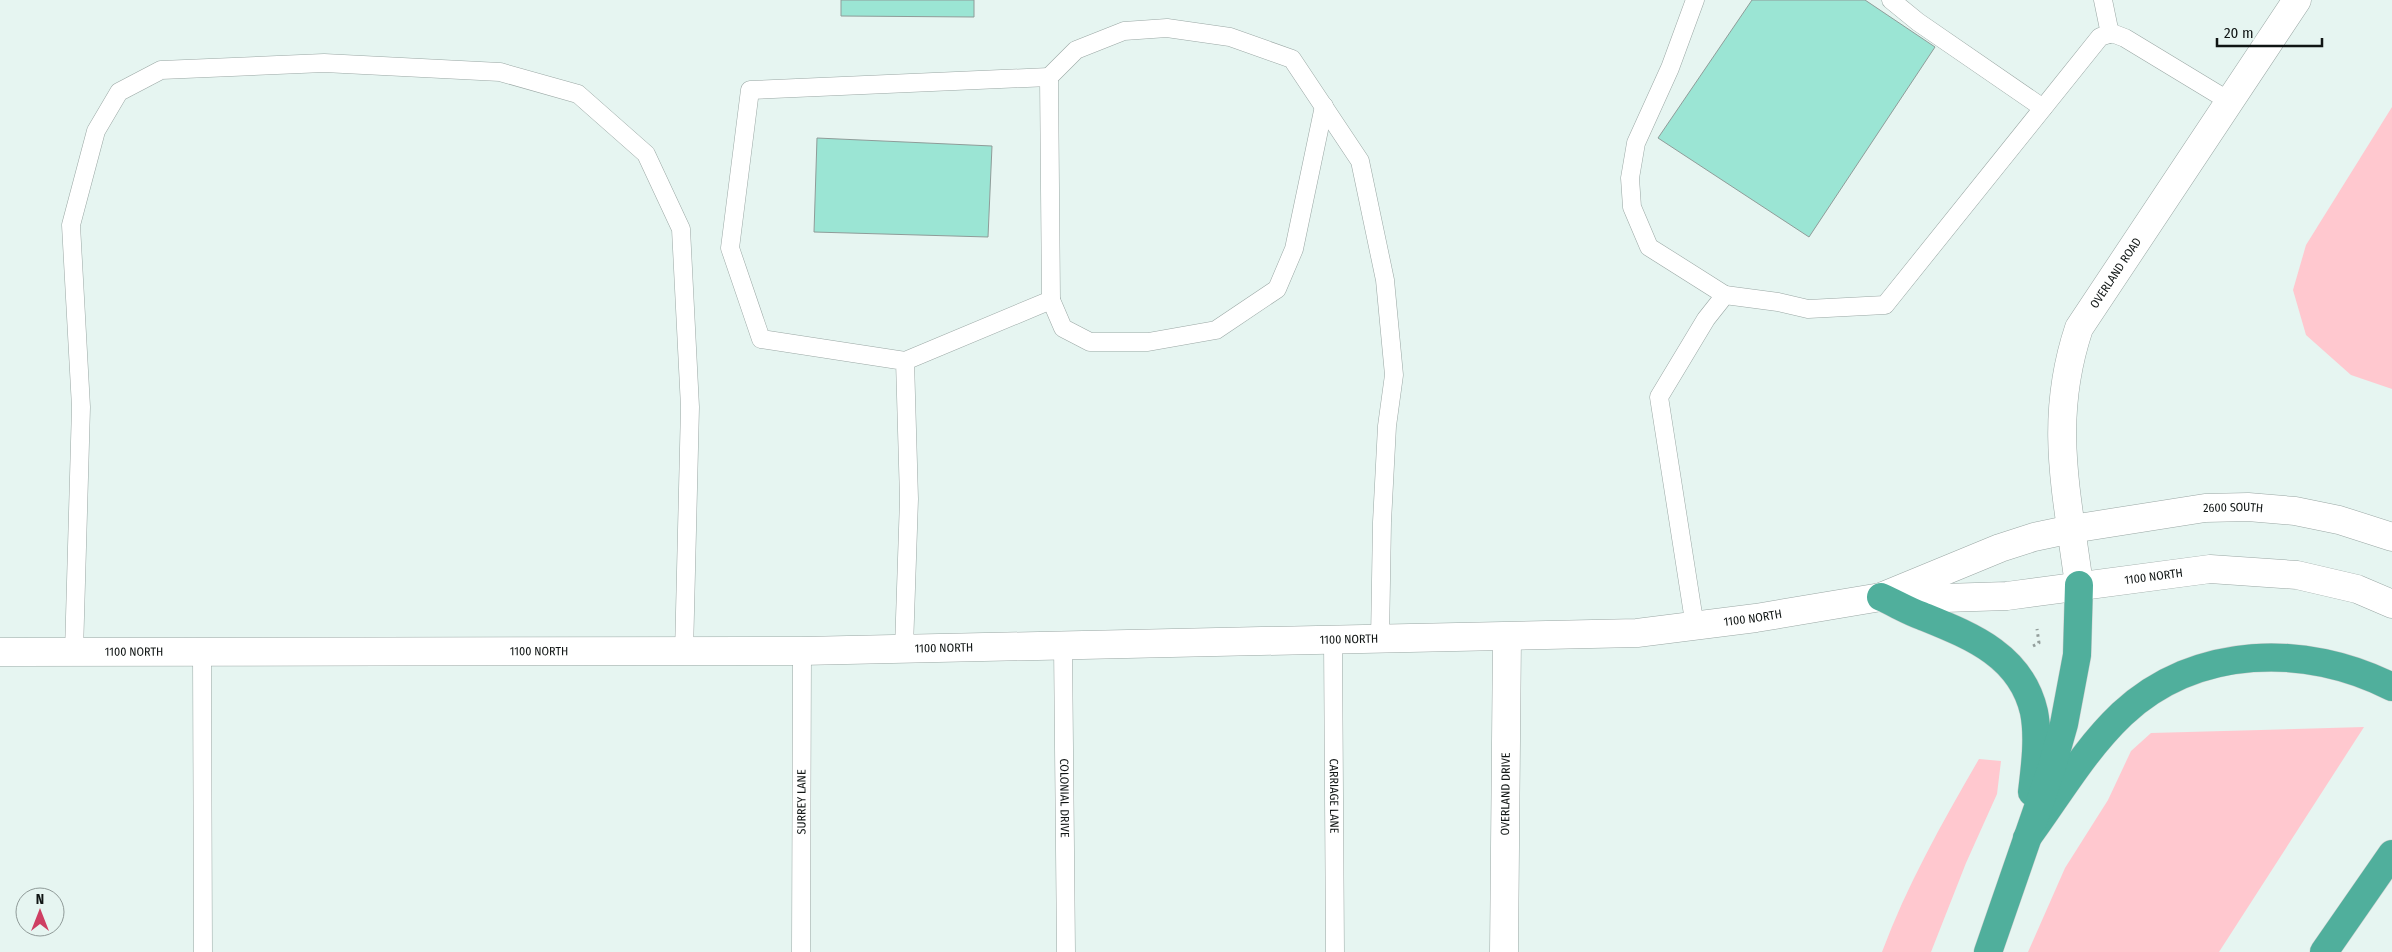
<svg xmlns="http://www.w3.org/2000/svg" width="2392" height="952" font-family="'Fira Sans Condensed',sans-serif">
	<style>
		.green { fill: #ffc8cf }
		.building { fill: #9be5d4; stroke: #8f9c99 }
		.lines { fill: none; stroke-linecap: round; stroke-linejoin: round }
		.lane-casing { stroke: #9aa7a4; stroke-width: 19 }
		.street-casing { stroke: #9aa7a4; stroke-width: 29 }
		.secondary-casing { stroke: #9aa7a4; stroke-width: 29 }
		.highway-casing { stroke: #cfd0d0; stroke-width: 29 }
		.path { stroke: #939e9b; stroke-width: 3; stroke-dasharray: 2.5 4; stroke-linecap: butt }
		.lane { stroke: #fff; stroke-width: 18 }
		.street { stroke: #fff; stroke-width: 28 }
		.secondary { stroke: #fff; stroke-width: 28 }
		.highway { stroke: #50af9c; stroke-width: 28 }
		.labels { text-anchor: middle; stroke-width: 5; stroke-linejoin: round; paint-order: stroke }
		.street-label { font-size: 12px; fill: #101514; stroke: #e6f5f1 }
	</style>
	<rect width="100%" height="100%" fill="#e6f5f1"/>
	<g class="green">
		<path d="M2392,107v282l-41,-14 -45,-40 -13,-45 13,-45z"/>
		<path d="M2364,727l-145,225h-191l37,-84 43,-68 23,-49 20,-18z"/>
		<path d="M1979,759l22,2 -4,33 -31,69 -35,89h-49c25,-67 61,-131 97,-193z"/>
	</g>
	<g class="building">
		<path d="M841,0h133v17l-133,-1z"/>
		<path d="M1752,0h113l70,47 -126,190 -151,-99z"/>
		<path d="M817,138l175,8 -4,91 -174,-5z"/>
	</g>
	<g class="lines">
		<g class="lane-casing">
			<g id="lane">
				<path d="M1695,0l-25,68 -34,75 -6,35 2,29 17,40 76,48"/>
				<path d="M1891,0l27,22 125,86"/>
				<path d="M2103,0l7,34"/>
				<path d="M1049,77l27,-27 48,-19 43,-3 63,9 62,22 68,102 25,119 9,95 -7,51 -5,96 -2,117"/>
				<path d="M1051,300l12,28 27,14h58l68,-12 61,-41 17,-40 30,-143"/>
				<path d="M1695,627l-36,-230 47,-78 19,-24 53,7 30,7 77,-4 215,-268 12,-4 13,5 104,63"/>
				<path id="s1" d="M1333,640l2,312"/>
				<path id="s2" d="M1063,646l3,306"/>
				<path d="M904,648l5,-149 -4,-138 -144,-22 -31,-91 20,-158 299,-13 2,223 -146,61"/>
				<path d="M74,652l7,-245 -10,-182 25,-94 23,-39 42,-22 163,-7 176,9 78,22 68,60 35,75 9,178 -6,246"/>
				<path d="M202,653l1,299"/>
				<path id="s3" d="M801,952l1,-301"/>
			</g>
		</g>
		<g class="street-casing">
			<g id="street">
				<path id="s4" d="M1504,952l3,-315"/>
			</g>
		</g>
		<g class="secondary-casing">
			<g id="secondary">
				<path id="s5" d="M2079,585c-12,-93 -31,-164 0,-257l218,-328"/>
				<path id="s6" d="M1890,597l23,2 94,-3 203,-27 87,6 60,14 35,15"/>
				<path id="s7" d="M0,652l802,-1 835,-18 119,-15 125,-21 119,-49 34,-11 38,-8 133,-21 43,-1 47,4 44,9 53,17"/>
			</g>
		</g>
		<g class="highway-casing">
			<g id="highway">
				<path d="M1881,597c14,6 27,14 41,19 49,20 99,39 112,96 5,25 1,55 -2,80"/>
				<path d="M2027,838c31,-42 57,-88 95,-124 74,-69 184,-71 270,-27"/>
				<path d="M1988,952l63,-182 13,-46 13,-69 2,-70"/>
				<path d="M2324,952l68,-98"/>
			</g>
		</g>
		<path class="path" d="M2033,646l6,-3 -2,-14"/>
		<use href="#lane" class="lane"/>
		<use href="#street" class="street"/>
		<use href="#secondary" class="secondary"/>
		<use href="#highway" class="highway"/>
	</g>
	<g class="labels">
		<g class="street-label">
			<text dy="4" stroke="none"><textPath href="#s5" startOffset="326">OVERLAND ROAD</textPath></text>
			<text dy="4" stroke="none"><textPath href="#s7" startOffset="2250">2600 SOUTH</textPath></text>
			<text dy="4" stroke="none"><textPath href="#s6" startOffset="265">1100 NORTH</textPath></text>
			<text dy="4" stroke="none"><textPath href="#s7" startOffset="1754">1100 NORTH</textPath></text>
			<text dy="4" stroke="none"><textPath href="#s7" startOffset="1349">1100 NORTH</textPath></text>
			<text dy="4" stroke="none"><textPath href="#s7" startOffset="944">1100 NORTH</textPath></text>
			<text dy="4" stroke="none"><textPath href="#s7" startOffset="134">1100 NORTH</textPath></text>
			<text dy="4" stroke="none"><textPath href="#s7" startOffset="539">1100 NORTH</textPath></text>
			<text dy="4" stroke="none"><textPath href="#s4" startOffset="158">OVERLAND DRIVE</textPath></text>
			<text dy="4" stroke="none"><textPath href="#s1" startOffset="156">CARRIAGE LANE</textPath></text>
			<text dy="4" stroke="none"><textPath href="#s2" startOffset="152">COLONIAL DRIVE</textPath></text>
			<text dy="4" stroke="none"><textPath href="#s3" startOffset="150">SURREY LANE</textPath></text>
		</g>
	</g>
	<g transform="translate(40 912)"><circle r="24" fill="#e6f5f1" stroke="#909b99"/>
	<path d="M0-4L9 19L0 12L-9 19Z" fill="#ce3f63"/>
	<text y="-8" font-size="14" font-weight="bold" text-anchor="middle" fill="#101514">N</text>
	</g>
	<path d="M2217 38v8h105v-8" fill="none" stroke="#101514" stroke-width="2.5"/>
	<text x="2224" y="38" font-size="15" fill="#101514" stroke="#e6f5f1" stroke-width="4" paint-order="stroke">20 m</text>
</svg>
